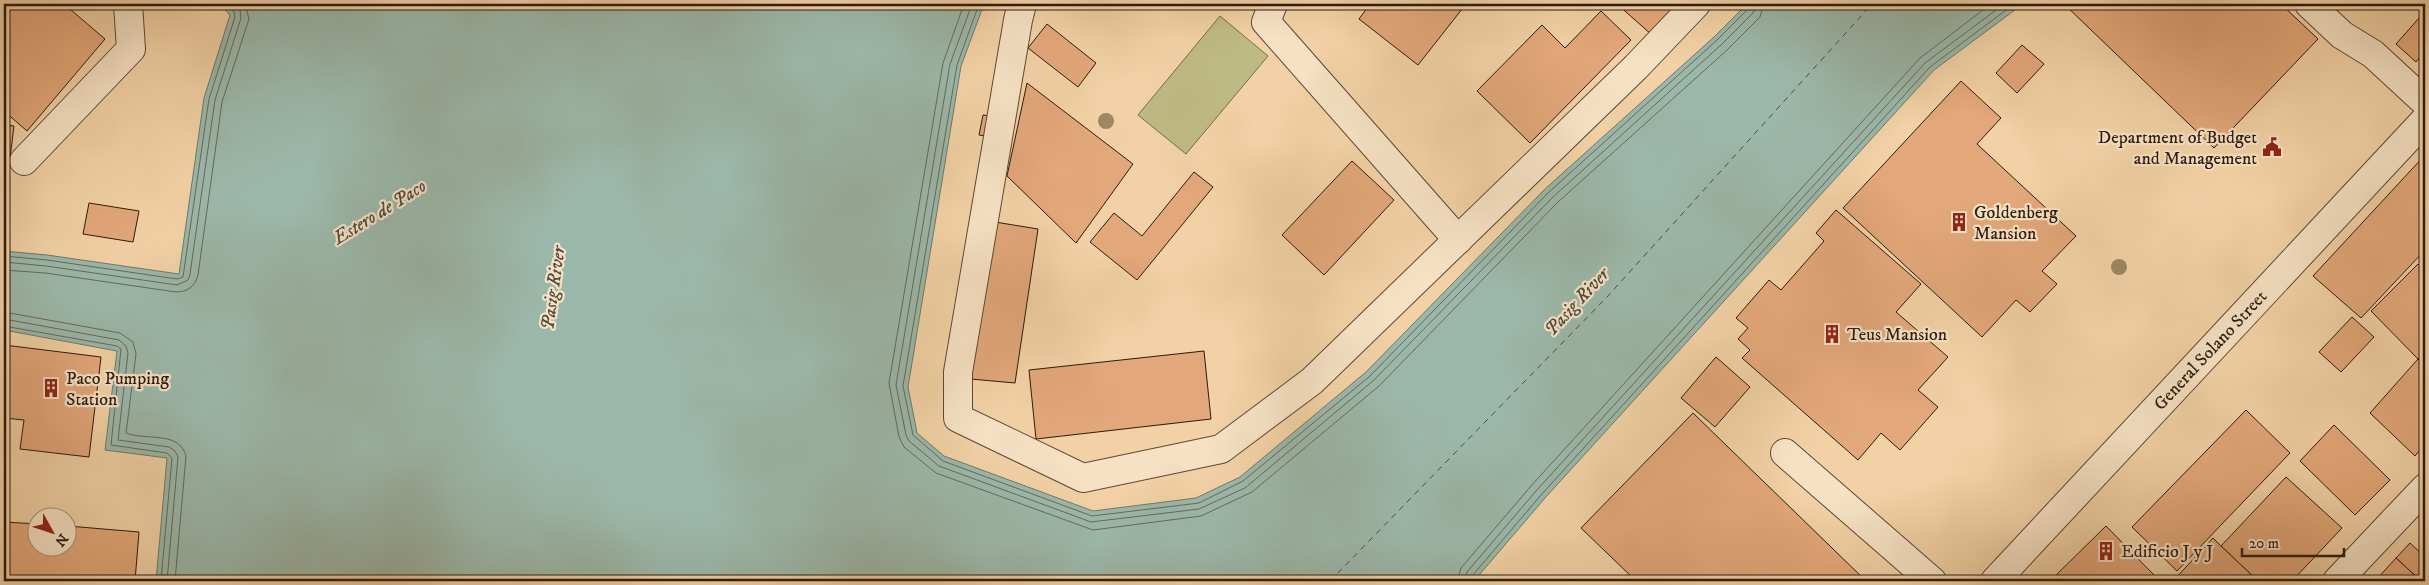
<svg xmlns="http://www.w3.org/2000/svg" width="2429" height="585" font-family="'IM FELL DW Pica',serif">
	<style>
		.green { fill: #beba83; stroke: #766a49 }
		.water { fill: #9bb7a9; stroke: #6f796b }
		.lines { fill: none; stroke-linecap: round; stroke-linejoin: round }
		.shore { stroke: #64695c; stroke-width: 1 }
		.ferry { stroke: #4e4a3d; stroke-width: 1; stroke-dasharray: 6 5; stroke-linecap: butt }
		.building { fill: #e2a77a; stroke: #2d1b0f }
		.minor-casing { stroke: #5e4834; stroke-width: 30 }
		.minor { stroke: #f6e1c4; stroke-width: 28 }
		.tree { fill: #9d8766 }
		.labels { text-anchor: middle; stroke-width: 4.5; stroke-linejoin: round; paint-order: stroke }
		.poi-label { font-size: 18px; fill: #2d1b0f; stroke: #f6e1c4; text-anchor: start }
		.street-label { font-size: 18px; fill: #2d1b0f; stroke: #f6e1c4 }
		.water-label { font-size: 19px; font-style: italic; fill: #4e4a3d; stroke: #f6e1c4 }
	</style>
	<rect width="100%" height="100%" fill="#f1d1a5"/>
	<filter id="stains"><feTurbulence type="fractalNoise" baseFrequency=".004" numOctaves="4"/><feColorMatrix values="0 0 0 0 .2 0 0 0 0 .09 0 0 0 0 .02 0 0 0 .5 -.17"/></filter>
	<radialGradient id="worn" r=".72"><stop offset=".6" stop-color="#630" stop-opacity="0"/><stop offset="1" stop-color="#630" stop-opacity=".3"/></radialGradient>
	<path class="green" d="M1220,16l48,40 -82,98 -48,-39z"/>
	<path class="water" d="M219,4h765l-23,62 -53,321 9,46 27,23 149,55 103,-13 44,-21 126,-105 179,-183 169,-152 33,-33h276l-89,66 -389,428 -71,83h-1318l11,-123 -62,-8 12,-99 -113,-21v-79l43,4 132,19 25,-176 26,-83z"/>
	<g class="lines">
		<g class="shore">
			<path d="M964,4l-21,59 -54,320 10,54 5,10 32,26 157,57 108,-14 51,-24 127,-106 179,-184 169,-152 33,-33 4,-13"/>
			<path d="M972,4l-22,60 -54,321 10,50 3,6 30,25 152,56 108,-13 46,-21 129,-108 179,-183 169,-153 31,-31 3,-9"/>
			<path d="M979,4l-22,61 -54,321 10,49 30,26 149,55 107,-13 44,-22 127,-105 178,-183 169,-153 31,-31 2,-5"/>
			<path d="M4,256l43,4 130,19 6,-2 26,-178 26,-82 -1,-5 -8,-8"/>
			<path d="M4,262l42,4 131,19 11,-5 2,-6 25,-174 26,-82 -1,-8 -5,-6"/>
			<path d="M4,270l41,3 131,19c11,0 19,-5 22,-17l24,-173 27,-83 -4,-15"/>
			<path d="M4,312l116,21 13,9 3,12 -10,79c19,8 53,-3 60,23l-11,125"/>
			<path d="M4,319l115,21 7,6 2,7 -10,87 51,7 6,4 3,6 -11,124"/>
			<path d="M4,326l113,20 4,3 -10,96 56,8 5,5 -11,123"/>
			<path d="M1457,581l4,-13 70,-82 389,-428 71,-54"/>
			<path d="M1465,581l2,-9 69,-81 389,-428 79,-59"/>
			<path d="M1471,581l1,-5 69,-81 389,-428 84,-63"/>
		</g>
		<path class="ferry" d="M1330,581l277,-284 265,-293"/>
	</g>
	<g class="building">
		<path d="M4,4h60l41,35 -78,92 -23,-20z"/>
		<path d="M1370,4h96l-48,61 -59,-46z"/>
		<path d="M1617,4h64l-29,31z"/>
		<path d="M2064,4h217l37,35 -104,109z"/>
		<path d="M1601,11l30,29 -101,103 -53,-52 65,-66 23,23z"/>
		<path d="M2419,18l6,6v27l-9,11 -20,-18z"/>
		<path d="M1047,24l49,39 -18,24 -50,-39z"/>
		<path d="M2022,45l22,19 -27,29 -21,-20z"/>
		<path d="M1961,81l40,37 -24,26 99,92 -34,35 15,13 -27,28 -14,-12 -34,37 -139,-129z"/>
		<path d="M1027,83l106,81 -57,79 -69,-67z"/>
		<path d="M983,115l14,2 -4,20 -14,-2z"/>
		<path d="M4,125l10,1 -10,81z"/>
		<path d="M2425,155v95l-64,68 -48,-42z"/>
		<path d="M1352,161l42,39 -70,75 -42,-40z"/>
		<path d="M1194,172l19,15 -76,93 -47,-38 24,-29 28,23z"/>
		<path d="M89,203l50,8 -6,31 -50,-8z"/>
		<path d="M1836,210l85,74 -25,28 52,45 -30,33 20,17 -38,43 -19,-17 -23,27 -116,-102 8,-8 -12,-11 10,-11 -12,-10 33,-38 12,10 43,-49 -8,-8z"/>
		<path d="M995,222l43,7 -23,154 -44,-4z"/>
		<path d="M2418,264l7,8v80l-7,7 -47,-48z"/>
		<path d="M2352,317l22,20 -33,35 -22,-20z"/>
		<path d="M4,345l97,12 -12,100 -69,-8 4,-29 -20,-2z"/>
		<path d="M1204,351l7,68 -175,20 -7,-69z"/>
		<path d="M2425,352v14l-7,-7z"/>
		<path d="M1716,357l34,30 -35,40 -34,-29z"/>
		<path d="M2418,359l7,7v78l-10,12 -45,-43z"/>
		<path d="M2246,410l44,43 -113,118 -45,-44z"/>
		<path d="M1693,413l173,168h-230l-55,-53z"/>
		<path d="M2334,425l56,55 -35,35 -55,-54z"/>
		<path d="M2286,477l56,51 -50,53h-34l-37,-35z"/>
		<path d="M4,522l34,2v24h30v-22l71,6 -4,49h-131z"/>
		<path d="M2106,526l49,50 -5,5h-100z"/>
		<path d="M2213,538l8,8 37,35h-85z"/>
		<path d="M2410,543l15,14v24h-4l-25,-23z"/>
		<path d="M2396,558l25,23h-46z"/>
	</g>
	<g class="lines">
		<g class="minor-casing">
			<g id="minor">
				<path d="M1022,4l-4,16 -60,352v46l125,60 138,-29 91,-68 324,-314 60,-63"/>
				<path d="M1273,4l-7,18 192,218"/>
				<path d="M2309,4l33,31 31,19 52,48"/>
				<path d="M24,161l107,-112 -3,-45"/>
				<path d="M1785,453l147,128"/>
				<path d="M1995,581l430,-461"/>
				<path d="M2337,581l88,-93"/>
			</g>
		</g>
		<use href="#minor" class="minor"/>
	</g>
	<g class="tree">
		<circle cx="1106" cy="121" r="8"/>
		<circle cx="2119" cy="267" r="8"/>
	</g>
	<defs>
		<g id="civic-bare" transform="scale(1.5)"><path d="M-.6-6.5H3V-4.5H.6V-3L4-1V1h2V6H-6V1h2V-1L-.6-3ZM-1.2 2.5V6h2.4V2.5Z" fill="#8f2418" stroke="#f6e1c4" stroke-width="2.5" paint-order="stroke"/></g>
		<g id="building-bare" transform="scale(1.5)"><path d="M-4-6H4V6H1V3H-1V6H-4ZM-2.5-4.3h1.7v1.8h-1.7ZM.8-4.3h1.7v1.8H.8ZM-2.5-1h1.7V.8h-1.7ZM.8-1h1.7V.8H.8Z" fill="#8f2418" stroke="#f6e1c4" stroke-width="2.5" paint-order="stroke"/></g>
	</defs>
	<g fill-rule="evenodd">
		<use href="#civic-bare" x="2272" y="147"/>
		<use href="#building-bare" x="1959" y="222"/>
		<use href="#building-bare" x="1832" y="334"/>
		<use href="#building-bare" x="51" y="388"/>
		<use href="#building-bare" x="2106" y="551"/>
	</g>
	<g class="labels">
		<g class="poi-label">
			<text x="2257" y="143" text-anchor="end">Department of Budget<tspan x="2257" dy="21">and Management</tspan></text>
			<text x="1974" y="218">Goldenberg<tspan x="1974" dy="21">Mansion</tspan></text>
			<text x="1847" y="340">Teus Mansion</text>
			<text x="66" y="384">Paco Pumping<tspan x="66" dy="21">Station</tspan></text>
			<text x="2121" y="557">Edificio J y J</text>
		</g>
		<g class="street-label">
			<text transform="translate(2210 350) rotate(-47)" y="6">General Solano Street</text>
		</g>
		<g class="water-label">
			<text transform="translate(379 211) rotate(-32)" y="7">Estero de Paco</text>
			<text transform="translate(552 288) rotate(-82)" y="7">Pasig River</text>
			<text transform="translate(1576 301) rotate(-47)" y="7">Pasig River</text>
		</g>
	</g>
	<rect width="2429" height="585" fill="none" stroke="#f1d1a5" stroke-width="20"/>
	<rect x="5" y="5" width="2419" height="575" fill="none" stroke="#2d1b0f" stroke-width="2.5"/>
	<rect x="10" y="10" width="2409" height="565" fill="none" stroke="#2d1b0f"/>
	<g transform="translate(52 532) rotate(130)"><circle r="24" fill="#f6e1c4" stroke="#a6927c"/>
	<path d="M0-4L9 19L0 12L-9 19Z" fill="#8f2418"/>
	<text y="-8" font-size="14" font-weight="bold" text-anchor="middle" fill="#2d1b0f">N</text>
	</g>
	<path d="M2242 548v8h102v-8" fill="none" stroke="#2d1b0f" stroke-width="2.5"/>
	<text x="2249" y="548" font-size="15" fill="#2d1b0f" stroke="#f6e1c4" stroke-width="4" paint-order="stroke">20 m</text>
	<rect width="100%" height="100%" filter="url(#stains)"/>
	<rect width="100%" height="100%" fill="url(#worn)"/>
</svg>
